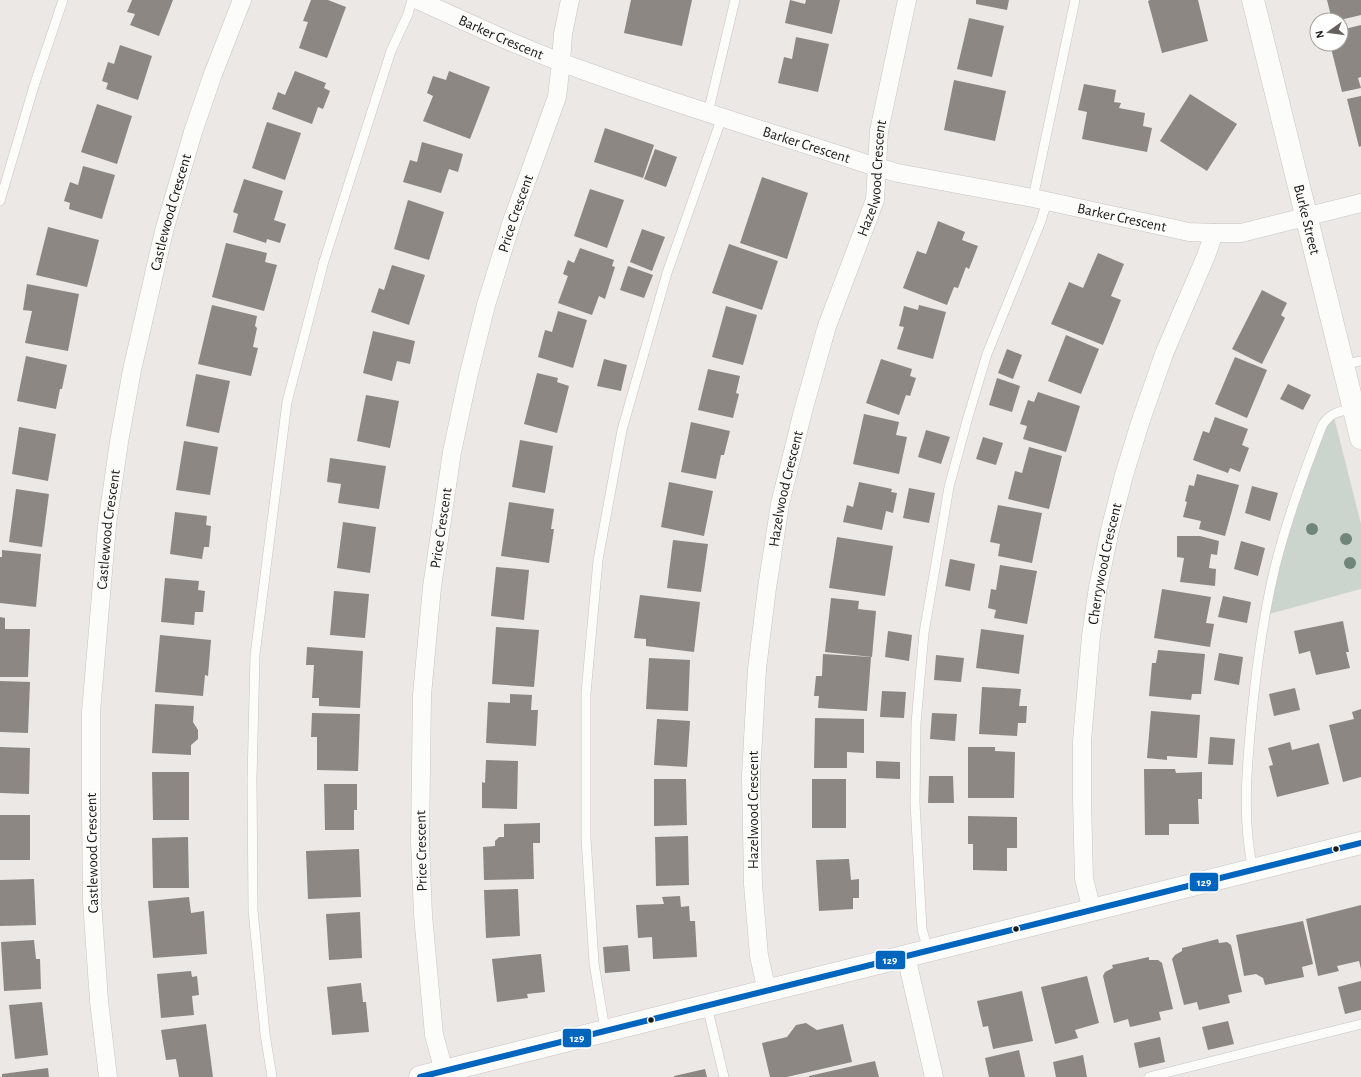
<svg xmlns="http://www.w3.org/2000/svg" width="1361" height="1077" font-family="'Alegreya Sans',sans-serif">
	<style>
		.green { fill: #ccd5cd }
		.building { fill: #8c8782 }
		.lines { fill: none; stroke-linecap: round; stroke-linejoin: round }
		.lane-casing { stroke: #c8c5c3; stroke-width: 10 }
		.street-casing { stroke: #c8c5c3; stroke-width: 19 }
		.secondary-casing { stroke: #c8c5c3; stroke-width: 23 }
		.lane { stroke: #fcfcfb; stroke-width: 9 }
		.street { stroke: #fcfcfb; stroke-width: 18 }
		.secondary { stroke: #fcfcfb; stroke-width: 22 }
		.bus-1-casing { stroke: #fff; stroke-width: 9 }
		.bus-1 { stroke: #0065bd; stroke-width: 6 }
		.tree { fill: #70867b }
		.bus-dot { fill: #1b1917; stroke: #fff; stroke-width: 1.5 }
		.labels { text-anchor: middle; stroke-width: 4; stroke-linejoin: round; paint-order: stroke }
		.street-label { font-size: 15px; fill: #1b1917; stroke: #fff }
		.line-badge { stroke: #fff; stroke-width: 1.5 }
		.badge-label { font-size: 11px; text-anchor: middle; font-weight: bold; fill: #fff }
	</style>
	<rect width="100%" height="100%" fill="#ebe8e5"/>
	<path class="green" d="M1333,413l28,111v65l-96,26 10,-48 47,-141z"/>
	<g class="building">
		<path d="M132,0h41l-14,36 -29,-11 5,-11 -8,-2z"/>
		<path d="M311,0h17l18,7 -19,51 -28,-10 9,-26 -5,-1z"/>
		<path d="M631,0h61l-10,46 -58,-13z"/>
		<path d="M790,0l15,4 1,-4h34l-8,34 -47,-11z"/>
		<path d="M976,0h33l-2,10 -31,-6z"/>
		<path d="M1150,0h48l10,41 -46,12 -14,-52z"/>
		<path d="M1327,0h34v15l-21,5h-8z"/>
		<path d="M969,18l35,8 -12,51 -35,-8z"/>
		<path d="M1361,25v52l-3,1 3,10 -19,4 -12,-48h11v-14z"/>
		<path d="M796,37l33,7 -11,48 -40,-9 6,-26 8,2z"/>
		<path d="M120,45l32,11 -14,44 -32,-11 2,-6 -6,-2 6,-19 6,2z"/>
		<path d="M295,71l31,12 -2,5 6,3 -7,18 -5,-2 -6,17 -40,-15 6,-17 7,3z"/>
		<path d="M449,71l41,16 -20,52 -47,-18 10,-25 -6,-3 6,-17 13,4z"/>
		<path d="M954,80l52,11 -11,50 -51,-11z"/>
		<path d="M1084,84l32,6 -2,12 7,1 -2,5 26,5 -2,13 9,2 -5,24 -65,-13 5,-27 -9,-2z"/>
		<path d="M1190,94l47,30 -30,47 -47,-30z"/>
		<path d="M1361,96v50l-2,1 -12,-48z"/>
		<path d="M97,104l35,12 -15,48 -36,-12z"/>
		<path d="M267,122l34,11 -16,47 -33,-12z"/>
		<path d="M605,128l49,17 -11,33 -49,-16z"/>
		<path d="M422,142l41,12 -5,18 -9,-3 -8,24 -38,-11 7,-22 7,2z"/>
		<path d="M655,149l22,8 -11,30 -22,-8z"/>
		<path d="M83,166l32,9 -13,44 -33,-10 1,-6 -6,-2 6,-19 8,3z"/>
		<path d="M762,177l46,16 -21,66 -47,-16z"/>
		<path d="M244,179l39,12 -9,29 12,4 -6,19 -13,-4 -1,4 -33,-11 5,-18 -5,-2z"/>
		<path d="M590,189l34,11 -17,48 -33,-12z"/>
		<path d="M408,200l36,12 -15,48 -35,-11z"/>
		<path d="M938,221l27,11 -3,8 16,6 -9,23 -3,-2 -8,21 -4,-1 -7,18 -44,-17 14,-37 9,3z"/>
		<path d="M48,227l51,13 -12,47 -51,-12z"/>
		<path d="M642,229l23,8 -13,34 -22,-9z"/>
		<path d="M226,243l41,10 -2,9 12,3 -13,46 -52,-14z"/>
		<path d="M729,244l49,17 -16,49 -50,-17z"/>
		<path d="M580,248l34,12 -2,6 3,1 -10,32 -6,-3 -7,19 -34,-12 10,-27 -5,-2 5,-14 6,3z"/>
		<path d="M1098,253l26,11 -13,32 10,4 -18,45 -52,-21 18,-42 14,6z"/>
		<path d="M392,265l33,10 -16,50 -38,-13 8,-24 5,2z"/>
		<path d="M628,266l25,9 -9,23 -24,-8z"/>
		<path d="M27,284l52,10 -11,57 -43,-8 7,-32 -9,-1z"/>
		<path d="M1262,290l25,13 -6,12 4,3 -23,46 -30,-15z"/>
		<path d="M212,305l45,11 -2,10 2,2 -4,19 5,1 -7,28 -53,-12z"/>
		<path d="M919,305l27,7 -13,47 -36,-10 7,-22 -5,-1 5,-20 14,4z"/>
		<path d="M726,306l31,9 -14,50 -31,-8z"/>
		<path d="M558,311l29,9 -14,48 -35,-11 7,-27 7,2z"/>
		<path d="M373,331l42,10 -5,23 -13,-3 -5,20 -29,-8z"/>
		<path d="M1066,335l33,14 -18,45 -33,-13z"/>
		<path d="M1007,349l15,6 -9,24 -15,-6z"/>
		<path d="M26,356l41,9 -5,24h-2l-4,20 -39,-8z"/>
		<path d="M1235,357l32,13 -20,48 -32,-14z"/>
		<path d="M604,359l23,6 -6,26 -24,-5z"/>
		<path d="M881,359l31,10 -2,7 6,2 -6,18 -4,-1 -7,20 -33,-12z"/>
		<path d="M708,369l32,7 -4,17 3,1 -6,24 -35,-8z"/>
		<path d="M537,373l21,5 -1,4 12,4 -12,47 -33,-9z"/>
		<path d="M196,374l34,7 -11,52 -33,-7z"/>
		<path d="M997,378l23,8 -8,26 -23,-7z"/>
		<path d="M1288,384l23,11 -8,15 -23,-11z"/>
		<path d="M1038,392l42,14 -14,46 -43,-13 4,-13 -7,-2 8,-24 6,2z"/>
		<path d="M366,395l33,6 -9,47 -33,-7z"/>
		<path d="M864,414l35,8 -3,13 11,2 -8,37 -46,-10z"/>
		<path d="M1215,417l33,12 -6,16 7,3 -9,24 -10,-4 -2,5 -35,-13 10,-29 6,2z"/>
		<path d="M691,422l39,9 -6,24h-3l-5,24 -35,-7z"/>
		<path d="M19,427l37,7 -8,47 -36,-7z"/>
		<path d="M926,430l24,7 -9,27 -23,-7z"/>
		<path d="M983,437l20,6 -7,22 -20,-6z"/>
		<path d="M520,440l33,6 -8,47 -33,-6z"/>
		<path d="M184,441l34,6 -8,48 -34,-5z"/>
		<path d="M1029,447l33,9 -13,53 -41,-10 7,-28 7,2z"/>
		<path d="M330,458l56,8 -7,43 -41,-6 3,-19 -14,-2z"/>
		<path d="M1197,474l42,11 -14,51 -26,-7 2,-8 -18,-4 4,-15 -2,-1 4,-16 5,1z"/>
		<path d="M669,482l44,9 -9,45 -43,-9z"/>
		<path d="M859,482l33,7 -1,3 6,1 -4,20 -7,-2 -4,19 -39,-8 4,-17 6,2z"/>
		<path d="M1252,486l26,7 -8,28 -25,-8z"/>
		<path d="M909,488l26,5 -6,30 -26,-5z"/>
		<path d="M16,489l33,5 -7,53 -33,-5z"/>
		<path d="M509,502l45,7 -3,20h3l-5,34 -48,-7z"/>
		<path d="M998,505l44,8 -10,50 -34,-7 2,-12 -10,-2z"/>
		<path d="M175,512l32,4 -1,9 5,1 -2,21h-5l-2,12 -32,-5z"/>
		<path d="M343,522l33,5 -6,46 -33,-5z"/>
		<path d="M1177,536h23l19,5 -2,14 -6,-1 -2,14 7,1 -1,17 -35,-4 4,-24 -7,-1z"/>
		<path d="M837,537l56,9 -8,50 -56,-8z"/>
		<path d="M673,540l35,4 -7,48 -34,-4z"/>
		<path d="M1241,541l24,7 -7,28 -24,-7z"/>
		<path d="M2,550l39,4 -5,53 -36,-4v-46h2z"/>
		<path d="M950,559l25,5 -5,27 -25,-5z"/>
		<path d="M1000,565l37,6 -10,53 -33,-6 2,-8 -8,-2 3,-19 5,1z"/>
		<path d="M496,567l33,3 -5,50 -33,-4z"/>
		<path d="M165,578l34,3 -1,9 7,1 -2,21h-8l-1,13 -33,-3z"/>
		<path d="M1162,589l49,8 -5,26 8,1 -4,23 -56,-9z"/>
		<path d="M334,591l35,3 -4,44 -35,-3z"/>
		<path d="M640,595l60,7 -6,50 -48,-6v-7l-12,-1z"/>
		<path d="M1223,596l28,6 -4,21 -29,-6z"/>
		<path d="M831,598l28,3 -1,8 18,2 -4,46 -47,-5z"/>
		<path d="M0,617l5,1v11h25l-2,48h-28z"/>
		<path d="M1343,621l6,31h-3l4,16 -34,7 -6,-24 -11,3 -5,-23z"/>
		<path d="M496,627l43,3 -5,57 -42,-3z"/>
		<path d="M981,629l43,6 -5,39 -43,-6z"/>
		<path d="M888,631l24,4 -3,26 -24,-4z"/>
		<path d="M160,635l51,5 -3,36 -3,-1 -2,21 -48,-4z"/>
		<path d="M307,647l56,4 -3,57 -41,-2v-8h-7l2,-33h-8z"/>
		<path d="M1158,650l47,4 -4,40h-9l-1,6 -42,-4 3,-33h4z"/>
		<path d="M1219,653l24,4 -4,28 -25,-5z"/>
		<path d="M823,654l48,3 -4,54 -49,-3 1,-12h-5l2,-20h6z"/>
		<path d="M936,655l28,3 -3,24 -27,-2z"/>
		<path d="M649,658l41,2 -2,51 -42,-2z"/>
		<path d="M0,681l30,1 -2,51 -28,-1z"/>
		<path d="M982,687l39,2 -2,17h8l-1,17h-8l-1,13 -38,-2z"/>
		<path d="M1295,688l5,22 -26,6 -5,-22z"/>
		<path d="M882,691l24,1 -2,26 -24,-1z"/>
		<path d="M510,694l22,1 -1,15h7l-2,36 -50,-3 2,-41 22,1z"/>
		<path d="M155,704l39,2 -1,16 5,8v9l-7,6v10l-39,-2z"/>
		<path d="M1361,709v68l-18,5 -14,-57 25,-6 -2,-7z"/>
		<path d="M1151,711l49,4 -3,43 -30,-2v4l-20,-2z"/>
		<path d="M312,713l48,1 -2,57 -41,-1v-33h-6z"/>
		<path d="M932,713l25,1 -2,27 -25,-2z"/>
		<path d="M815,718l49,1v34l-17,-1v16h-33z"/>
		<path d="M657,719l33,2 -3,46 -33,-2z"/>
		<path d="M1210,737l25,2 -2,26 -25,-1z"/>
		<path d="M1290,742l2,8 27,-7 10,41 -52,13 -8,-31 4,-1 -5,-17z"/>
		<path d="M0,747l30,1 -1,46 -29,-1z"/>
		<path d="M968,747h27v4l20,1 -1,46h-46z"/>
		<path d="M486,760l32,1 -1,48 -35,-1v-26l3,1z"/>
		<path d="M876,761l24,1v17l-24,-1z"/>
		<path d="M1144,769h31l1,4 26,-1v27h-4l1,25h-30v11h-24z"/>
		<path d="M152,772h37v48h-36z"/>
		<path d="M929,776h24l1,27h-26z"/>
		<path d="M654,779h32l1,46 -33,1z"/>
		<rect x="812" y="779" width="34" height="49"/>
		<path d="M324,784h33v26h-3v20h-29z"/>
		<rect x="0" y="815" width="30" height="45"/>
		<path d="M968,816l49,1v31h-10v23l-34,-1v-26h-5z"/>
		<path d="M540,823v20h-7l1,36 -50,1 -1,-33 12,-1v-5l4,-4h5v-13z"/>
		<path d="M688,836l1,49 -33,1 -1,-49z"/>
		<path d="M188,837l1,51h-36l-1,-50z"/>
		<path d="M359,849l2,48 -53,2 -2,-48z"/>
		<path d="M849,859l2,21 8,-1v19h-6v11l-34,2 -3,-51z"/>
		<path d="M34,879l2,46 -36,1v-46z"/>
		<path d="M518,889l2,47 -34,2 -2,-48z"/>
		<path d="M680,896l1,11 8,-1 1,15h5l2,36 -44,2 -1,-22 -14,1 -2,-33 28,-1 -2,-7z"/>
		<path d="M189,897l2,16 13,-2 3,43 -54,4 -5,-57z"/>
		<path d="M1361,905v64l-2,-8 -22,5 2,5 -21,5 -12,-57z"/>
		<path d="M360,912l2,46 -33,2 -3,-46z"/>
		<path d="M1303,921l10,43 -11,3 2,10 -39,8 -2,-7 -7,-4 -12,2 -8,-41z"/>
		<path d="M1218,939l1,4 8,-1 4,3 11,47 -14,3 2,8 -31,7 -2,-8 -13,3 -12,-46 3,-4 7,-4v-3z"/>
		<path d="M34,940l2,19h4l1,30 -37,2 -3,-49z"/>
		<path d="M628,945l2,26 -25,2 -2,-26z"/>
		<path d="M541,954l4,38 -18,2 1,4 -31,4 -5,-43z"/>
		<path d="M1149,957v3h9l4,3 11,46 -14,3 2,8 -31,7 -2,-8 -14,4 -11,-47 2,-4 8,-4 -1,-3z"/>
		<path d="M191,971l1,6 5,-1 2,19 -7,1 2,19 -33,3 -4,-44z"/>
		<path d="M1087,976l12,47 -24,7 3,8 -23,6 -14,-57z"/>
		<path d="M1361,981v29l-16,4 -7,-27z"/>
		<path d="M361,983l2,19h3l3,30 -37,3 -5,-48z"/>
		<path d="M1022,991l11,50 -40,8 -5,-23 -5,1 -6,-26z"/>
		<path d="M42,1002l6,53 -33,4 -6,-54z"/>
		<path d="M1228,1021l6,23 -26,6 -6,-23z"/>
		<path d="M806,1023l11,7 26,-6 9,38 -65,15h-17l-8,-34 25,-6 9,-12z"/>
		<path d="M206,1024l7,53h-34l-3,-18 -10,1 -5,-30z"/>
		<path d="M1160,1037l5,25 -26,6 -5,-25z"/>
		<path d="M1019,1050l6,27h-36l-4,-19z"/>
		<path d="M1083,1055l4,22h-31l-3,-15z"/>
		<path d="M875,1061l4,16h-70v-1z"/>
		<path d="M48,1068l1,9h-47v-3z"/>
		<path d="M705,1069l2,8h-33v-1z"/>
	</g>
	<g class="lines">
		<g class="lane-casing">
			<g id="lane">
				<path d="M708,113l27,-113"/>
				<path d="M1033,198l42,-198"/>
				<path d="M0,201l34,-115 29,-86"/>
				<path d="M1343,365l18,-4"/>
				<path d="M1253,870c-10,-45 -7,-91 -3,-136 5,-56 12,-113 25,-167 12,-48 29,-95 47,-141 8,-14 17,-14 32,-18"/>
				<path d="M928,951l-6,-22 -7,-126 1,-80 8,-90 25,-146 19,-70 19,-63 54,-133 6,-20"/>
				<path d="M707,1006l17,71"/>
				<path d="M605,1030l-11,-67 -8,-125v-145l12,-133 24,-130 45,-157 55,-156"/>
				<path d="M272,1077l-7,-43 -12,-124 -1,-131 3,-124 32,-253 37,-141 67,-210 17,-37 4,-14"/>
				<path d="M1149,1077l212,-53"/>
			</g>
		</g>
		<g class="street-casing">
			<g id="street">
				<path id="s1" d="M418,0c55,25 110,51 167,71 96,35 194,64 291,96l22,6 135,25 156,34 25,1h27l120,-30"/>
				<path id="s2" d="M1092,910l-8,-31 -2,-79v-59l9,-105 7,-49 12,-57 14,-55 16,-52 24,-69 42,-98 8,-23"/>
				<path d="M906,956l28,121"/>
				<path id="s3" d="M767,991l-8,-35 -6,-72 -2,-109 6,-106 10,-81 13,-84 23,-93 24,-85 48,-126 4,-69 28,-131"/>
				<path id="s4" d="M444,1071l-10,-36 -11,-120 -3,-73 2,-147 10,-108 20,-135 16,-75 18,-72 26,-84 45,-124 4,-35 2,-28 7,-34"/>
				<path id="s5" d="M108,1077l-9,-76 -7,-100 -1,-90v-99l16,-187 12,-83 13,-72 32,-139 29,-99 20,-58 29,-74"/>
			</g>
		</g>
		<g class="secondary-casing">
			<g id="secondary">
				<path id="s6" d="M1253,0l108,438"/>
				<path d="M420,1077l941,-234"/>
			</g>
		</g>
		<use href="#lane" class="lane"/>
		<use href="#street" class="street"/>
		<use href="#secondary" class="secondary"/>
		<g class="bus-1-casing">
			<path id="bus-1" d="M420,1077l941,-234"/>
		</g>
		<use href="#bus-1" class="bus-1"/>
	</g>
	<g class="tree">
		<circle cx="1312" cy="529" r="6"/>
		<circle cx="1346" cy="539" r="6"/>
		<circle cx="1350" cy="563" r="6"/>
	</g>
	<g class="bus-dot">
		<circle cx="1336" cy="849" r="3.5"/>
		<circle cx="1016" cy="929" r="3.5"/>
		<circle cx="651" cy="1020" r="3.5"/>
	</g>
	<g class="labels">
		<g class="street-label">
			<text dy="5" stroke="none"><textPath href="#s1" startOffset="91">Barker Crescent</textPath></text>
			<text dy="5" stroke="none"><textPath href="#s1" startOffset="415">Barker Crescent</textPath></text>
			<text dy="5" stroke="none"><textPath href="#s3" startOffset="830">Hazelwood Crescent</textPath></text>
			<text dy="5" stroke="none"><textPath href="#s5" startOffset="873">Castlewood Crescent</textPath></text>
			<text dy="5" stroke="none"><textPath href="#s4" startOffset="870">Price Crescent</textPath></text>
			<text dy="5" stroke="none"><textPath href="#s1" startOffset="739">Barker Crescent</textPath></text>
			<text dy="5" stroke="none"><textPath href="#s6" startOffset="226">Burke Street</textPath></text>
			<text dy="5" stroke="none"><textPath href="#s3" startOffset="506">Hazelwood Crescent</textPath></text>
			<text dy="5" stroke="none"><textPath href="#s4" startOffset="546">Price Crescent</textPath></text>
			<text dy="5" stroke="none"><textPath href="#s5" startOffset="549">Castlewood Crescent</textPath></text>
			<text dy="5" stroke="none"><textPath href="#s2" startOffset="349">Cherrywood Crescent</textPath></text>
			<text transform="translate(753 810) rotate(-90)" y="5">Hazelwood Crescent</text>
			<text transform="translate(421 851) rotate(-91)" y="5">Price Crescent</text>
			<text transform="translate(92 853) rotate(-91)" y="5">Castlewood Crescent</text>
		</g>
	</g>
	<g class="line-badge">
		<rect x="1189" y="872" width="30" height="20" rx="4" fill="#0065bd"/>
		<rect x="875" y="950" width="31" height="20" rx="4" fill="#0065bd"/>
		<rect x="562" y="1028" width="30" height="20" rx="4" fill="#0065bd"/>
	</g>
	<g class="badge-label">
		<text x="1204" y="886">129</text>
		<text x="890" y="964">129</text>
		<text x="577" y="1042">129</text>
	</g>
	<g transform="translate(1329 32) rotate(256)"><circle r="19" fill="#ffffff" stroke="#a4a3a2"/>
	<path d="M0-3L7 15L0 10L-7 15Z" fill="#64615f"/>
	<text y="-6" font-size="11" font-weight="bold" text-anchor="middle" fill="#1b1917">N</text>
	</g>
</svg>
